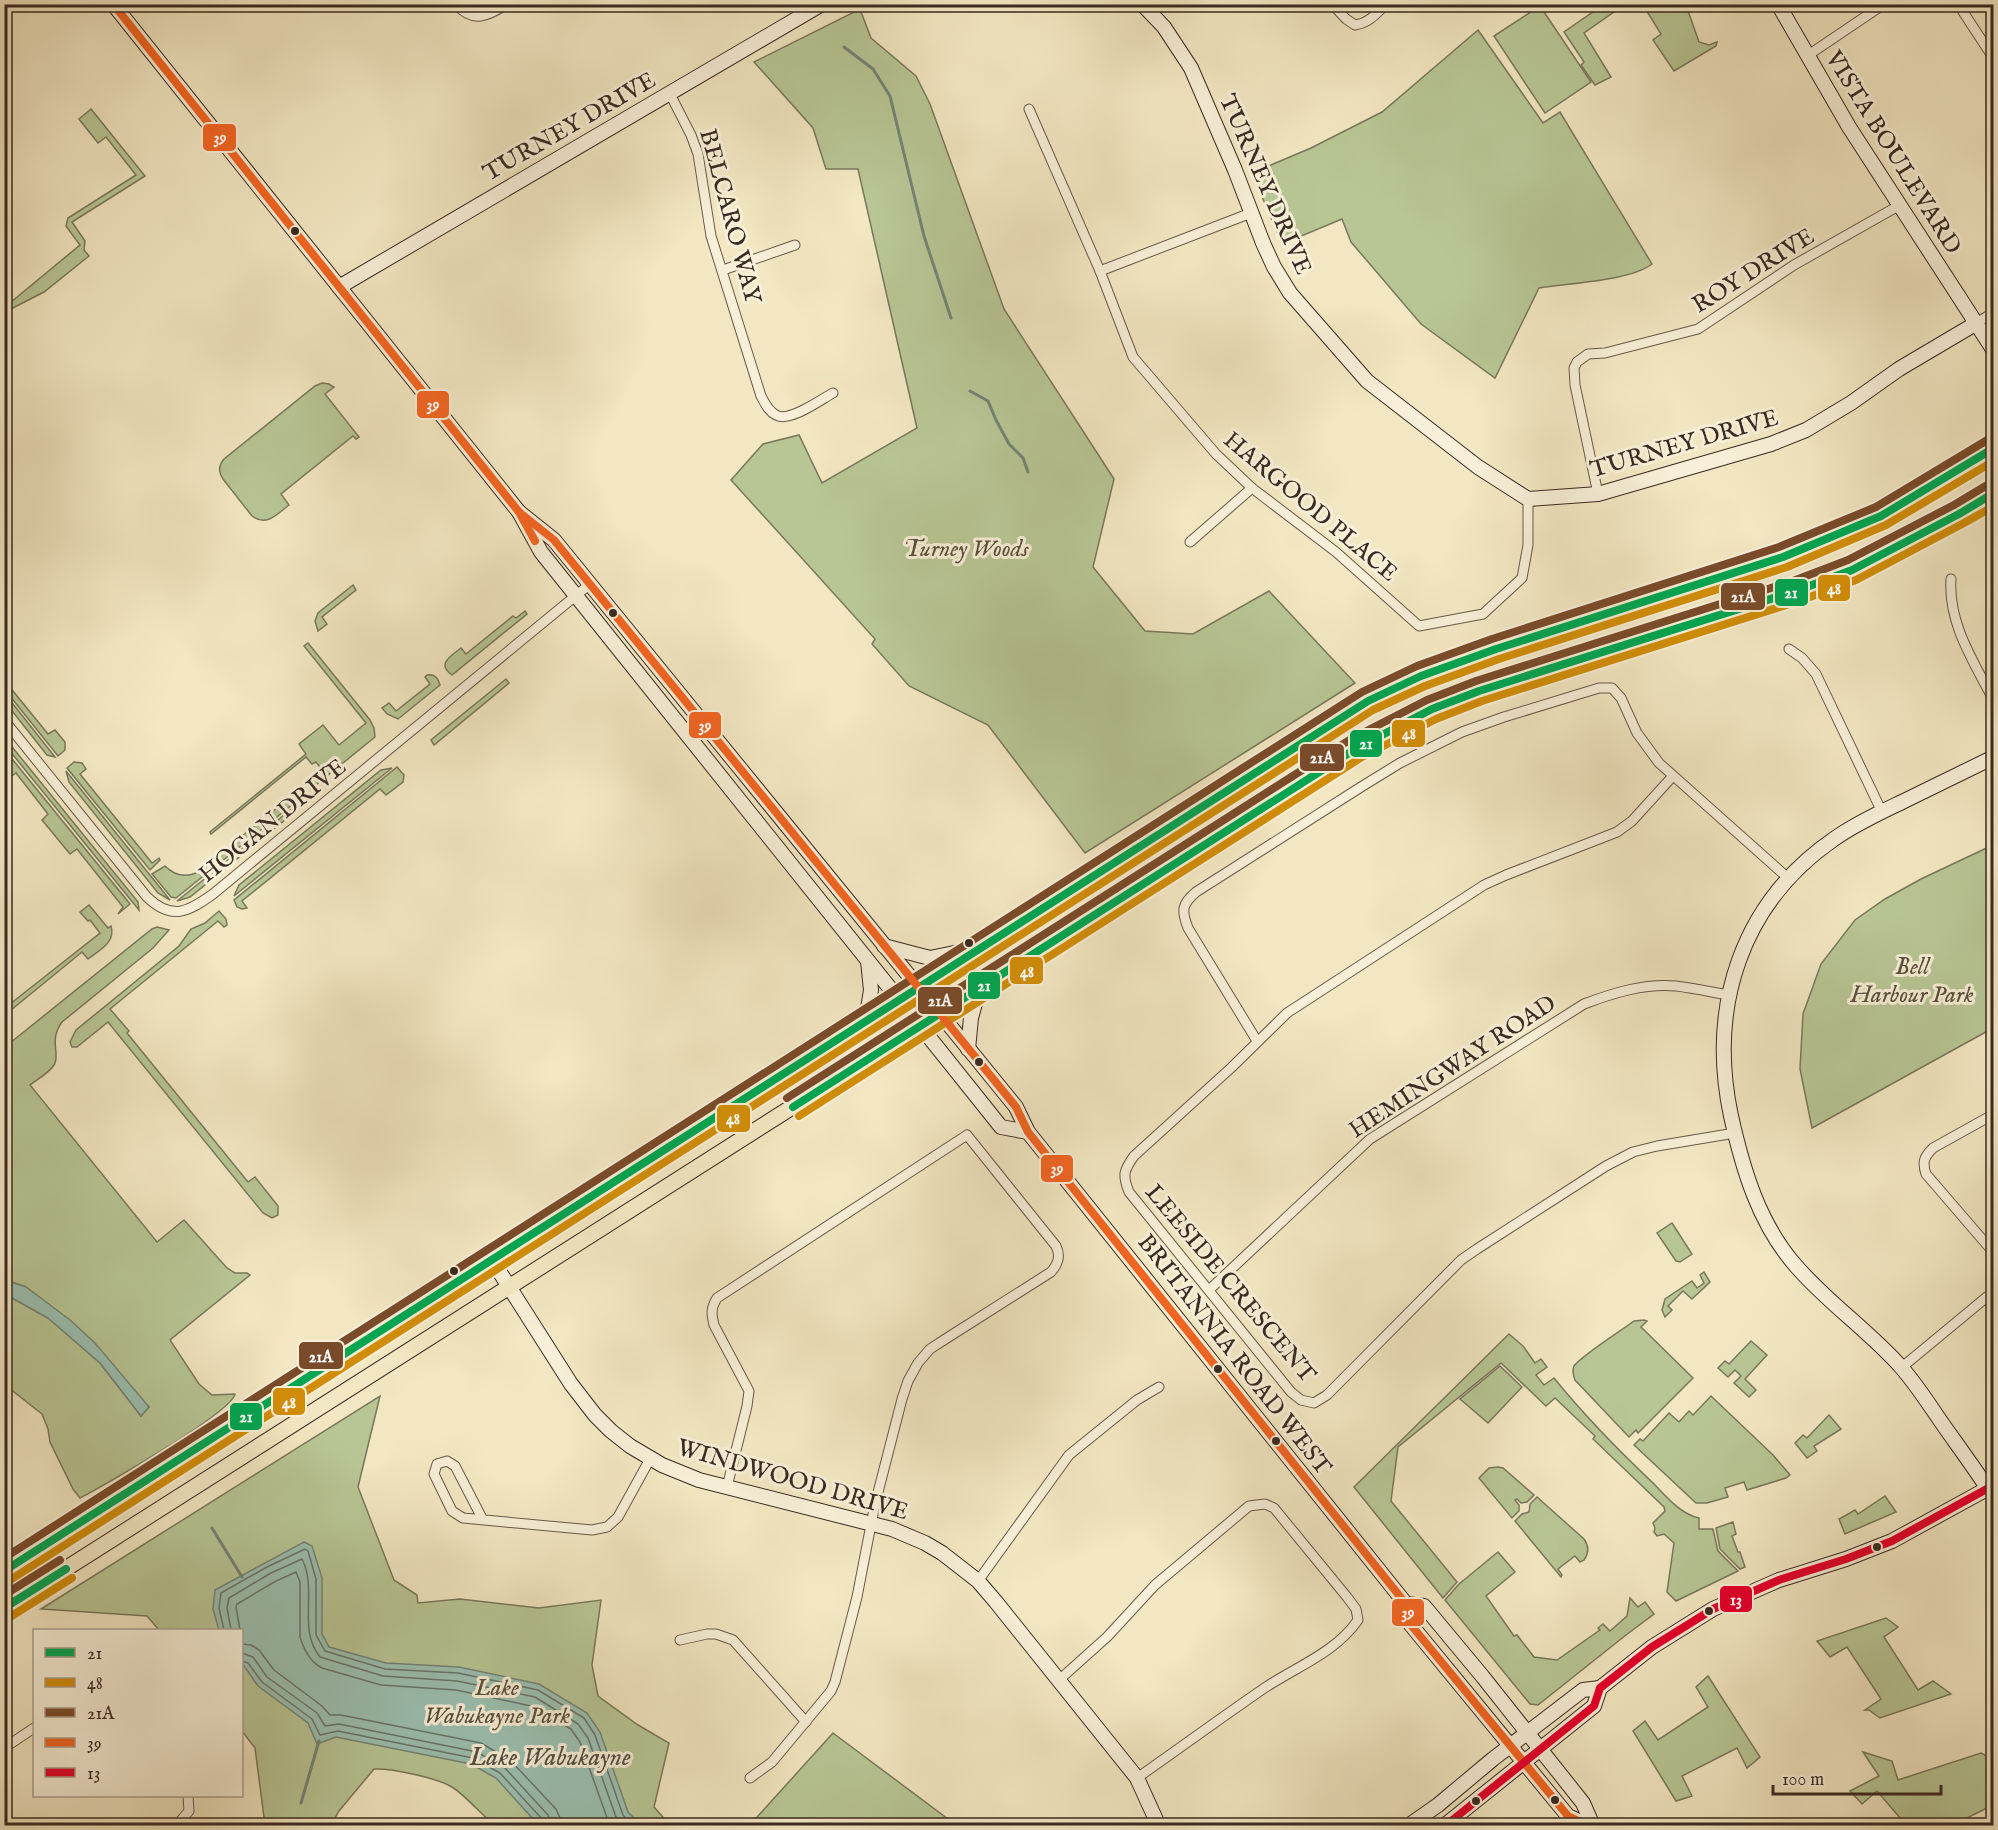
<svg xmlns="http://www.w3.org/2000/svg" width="1998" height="1830" font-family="'IM FELL English',serif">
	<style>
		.green { fill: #b8c695; stroke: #79785c; stroke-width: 1.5 }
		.water { fill: #9bc0b1; stroke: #748478; stroke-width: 1.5 }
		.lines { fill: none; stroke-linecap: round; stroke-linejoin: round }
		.shore { stroke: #6a756a; stroke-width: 1.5 }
		.stream { stroke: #748478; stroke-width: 3 }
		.street-casing { stroke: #68594a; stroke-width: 11 }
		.secondary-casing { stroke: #3a2a22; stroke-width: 16 }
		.primary-casing { stroke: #3a2a22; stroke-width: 17 }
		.street { stroke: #f7efd7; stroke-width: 9 }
		.secondary { stroke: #f7efd7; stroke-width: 14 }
		.primary { stroke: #f2e7c2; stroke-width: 15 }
		.bus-1-casing { stroke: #f7efd7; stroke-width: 12 }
		.bus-2-casing { stroke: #f7efd7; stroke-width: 12 }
		.bus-3-casing { stroke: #f7efd7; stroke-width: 12 }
		.bus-4-casing { stroke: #f7efd7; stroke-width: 12 }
		.bus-5-casing { stroke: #f7efd7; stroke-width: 12 }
		.bus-1 { stroke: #00a651; stroke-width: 8 }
		.bus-2 { stroke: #d18d07; stroke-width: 8 }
		.bus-3 { stroke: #7a4b2a; stroke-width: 8 }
		.bus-4 { stroke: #f26522; stroke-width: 8 }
		.bus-5 { stroke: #e4002b; stroke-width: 8 }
		.bus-dot { fill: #3a2a22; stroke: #f7efd7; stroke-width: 2 }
		.labels { text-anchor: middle; stroke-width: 6; stroke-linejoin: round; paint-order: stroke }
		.street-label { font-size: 24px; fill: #3a2a22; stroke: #f7efd7 }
		.park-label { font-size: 24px; font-style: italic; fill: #5a513f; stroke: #f7efd7 }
		.water-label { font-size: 26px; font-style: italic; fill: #525046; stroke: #f7efd7 }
		.line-badge { stroke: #f7efd7; stroke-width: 2 }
		.badge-label { font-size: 16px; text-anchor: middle; font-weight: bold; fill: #fff }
	</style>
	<rect width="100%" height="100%" fill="#f2e7c2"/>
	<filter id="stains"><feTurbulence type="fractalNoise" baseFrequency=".00333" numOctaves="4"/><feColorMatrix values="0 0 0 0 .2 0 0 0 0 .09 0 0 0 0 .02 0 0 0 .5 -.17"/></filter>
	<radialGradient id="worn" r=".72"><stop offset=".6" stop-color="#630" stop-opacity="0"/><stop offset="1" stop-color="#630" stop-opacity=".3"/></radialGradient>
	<g class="green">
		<path d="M1603,5h21l-40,28 27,44 -16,8 -14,-20 3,-3 -20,-30z"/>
		<path d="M1643,5h43l13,37 10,3 8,-3 -1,4 -42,25 -21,-31 8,-6z"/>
		<path d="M1540,6l51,76 -46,31 -51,-77z"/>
		<path d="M860,9l11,29 45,38 14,28 74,205 110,170 -21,88 52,64 48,3 76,-43 86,92 -270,170 -97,-128 -79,-39 -37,-42 3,-5 -144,-159 32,-36 36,-9 23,48 95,-55 -59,-259h-32l-13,-41 -59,-66z"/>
		<path d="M1478,30l65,93 17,-11 92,152c-22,17 -83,19 -113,24l-44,90 -74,-54 -70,-82 -9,-23 -60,25 -30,-71 59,-25 71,-36z"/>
		<path d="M91,109l54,67 -73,46 13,19 -1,9 5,6 -45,36 -39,20v-5l75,-62 -14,-19 2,-8 68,-43 -30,-38 -8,6 -19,-24z"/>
		<path d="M322,383l7,1 5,3 -9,7 34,43 -3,2 -3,-3 -72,58 8,11c-12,9 -22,22 -37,11l-29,-37c-5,-7 -4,-14 1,-20l91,-73z"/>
		<path d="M353,585l3,5 -34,27 5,7 -9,7 -3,-10 3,-8z"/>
		<path d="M525,611l2,3 -75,61c-16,-11 -1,-19 9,-27l5,6 47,-38 3,2z"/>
		<path d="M308,643l62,77 4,8 1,9 -64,52v-8l12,-10 -7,-9 -4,2 -6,-7 -95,77 -1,-2 96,-78 -7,-10 24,-19 16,20 27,-22 -62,-77z"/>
		<path d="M427,675c8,-1 11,3 13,10l-42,34 -11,-5 -5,-6 7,-5 7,8 34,-27 -5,-7z"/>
		<path d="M506,679l3,4 -75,62 -3,-5z"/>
		<path d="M4,680l44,54 7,-4 10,12v8l-7,6 -53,-66z"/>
		<path d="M5,694l50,63 -8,-2 -42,-53z"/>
		<path d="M4,737l134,165 1,8 -134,-165z"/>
		<path d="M4,749l126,155 -12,10 5,-7 -46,-58 -7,5 -28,-34 6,-6 -32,-41 -7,5 -4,-7 5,-5 -5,-6z"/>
		<path d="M74,762l8,1 4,6 -6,5 72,89 7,-5 1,2 -10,10 -83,-102z"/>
		<path d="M397,767l7,8 -1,7 -17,13 -6,-6 -138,112 5,7 -5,1 -5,-2 -3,-7z"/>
		<path d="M392,768l-158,128 5,-11 142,-115z"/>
		<path d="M66,771l104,129 -12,-7 -89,-111z"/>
		<path d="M292,796l4,1 2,3 -122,98 -5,-1 -19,-23 13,-8c9,9 19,12 31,7z"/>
		<path d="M299,803l-3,8 -106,86 -13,4z"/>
		<path d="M1993,845v183l-181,100 -12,-59 3,-55 18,-50 34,-44 30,-21 36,-20z"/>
		<path d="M89,905l19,23 3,-2c5,16 -11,24 -23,33l-6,-7 -77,63v-7l95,-75 -10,-13 -2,1 -8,-9z"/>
		<path d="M219,911l7,8 1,6 -3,2 -6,-6 -108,88 19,22 -2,2 121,149 7,-5 23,29v9l-6,3 -9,-5 -155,-191 -31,25h-5l-2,-5 6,-12 103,-84 12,-17 14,-6z"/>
		<path d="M157,927l12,3 -16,18 -91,74c-14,19 -1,32 -8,43 -5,8 -16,14 -24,20l127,157 27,-22 43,48 8,5h12l3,2 -80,65 29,44 13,11 23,-1c-3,18 -131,92 -155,104l-7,-9 -23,-47 -2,-13 -6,-15 -37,-29v-91l43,24 52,45 41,53 8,-9 -123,-120 -21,-7v-233l147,-118z"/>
		<path d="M1672,1223l20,31 -12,8 -4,-1 -19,-28z"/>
		<path d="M1704,1272l6,10 -18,17 -9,-8 -15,15 4,4 -7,7 -3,-7 3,-11 27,-18 5,7 7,-5 -4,-8z"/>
		<path d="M1644,1320l3,1 -6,6 52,51 -55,55 -2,-3 -7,7 -54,-57c-2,-5 -3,-9 -1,-14 7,-10 48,-36 60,-45z"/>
		<path d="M1509,1334l14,12 12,17 6,-4 6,8 -11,8 8,10 10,-7c30,37 63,71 98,104 14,14 28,32 47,36v11h14l5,22 20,20 -62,30 -9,-9 7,-49 -10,-9 -7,2 -3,-4 1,-4 -2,-5 12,-12 -1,-4 -71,-68 2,-3 -40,-38 -9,8 -45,-43 -103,84 -7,54 66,81 -14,16 -89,-111z"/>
		<path d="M1751,1341l16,14 -22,24 11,11 -7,7 -15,-14 7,-7 -6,-6 -7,7 -10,-9 7,-7 4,3z"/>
		<path d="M1500,1366l22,21 -34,36 -28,-24z"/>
		<path d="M380,1396l-22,91 36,93 23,15 1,8 42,-4 79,9 62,-8 -9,65 6,31 40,29 31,18 -15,64 16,18h-176c-12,-10 -29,-30 -42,-38 -15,-9 -61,-19 -78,-18l-35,42 -8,14h-66l-10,-77 -13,-17v-101h-83l-12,-14 -106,-7z"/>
		<path d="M1711,1396l62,59 17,20 -4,3 -39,12 -3,-8 -19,6 3,9 -21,6h-11l-62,-58 6,-6 3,2 26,-28 10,9 10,-11 4,4z"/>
		<path d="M1829,1415l12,14 -27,17 3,5 -10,7 -12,-15 8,-8 4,3z"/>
		<path d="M1498,1467l5,1 31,27 -7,7 -6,1 -4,-4 -2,1 4,5v6l-7,7 -33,-40 10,-10z"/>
		<path d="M1885,1496l11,16 -51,22 -6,-15 16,-9 3,4z"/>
		<path d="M1537,1497l47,42c5,7 5,14 0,21l-4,2 -5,-6 -17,13 4,6 -1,2 -46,-56 7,-7 7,-2 1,-8z"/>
		<path d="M1733,1522l3,12 -4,2 6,16h2l5,15 -5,2 -20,-20 -4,-21z"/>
		<path d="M1498,1552l17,20 -29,24 28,40 3,-1 17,22 23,3 43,-30 -2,-2 5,-4 7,7 17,-15 3,-18 8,9 7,-5 9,12 -28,21 -88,70 -8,-1 -85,-104 14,-16z"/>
		<path d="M1886,1618l12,9 -14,10 34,53 15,-9 18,13 -71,24 -11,-8h-4l16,-11 -34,-52 -17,10 -13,-16z"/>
		<path d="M1708,1676l52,81 -13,11 -10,-20 -55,28 10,20 -16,5 -43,-70 12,-10 13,19 50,-33 -12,-20z"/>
		<path d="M833,1733l123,92h-206z"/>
		<path d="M1863,1752l29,9 6,19 83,-27 12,6v15l-3,3 3,4v24l-40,20h-47l-29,-34 -15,13 -12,-13 29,-15z"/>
	</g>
	<g class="water">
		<path d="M5,1280l21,7 44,33 25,23 54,64 -8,9 -41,-53 -52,-45 -43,-24z"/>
		<path d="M304,1542l8,4 10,32v56l7,13 57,16 73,4 80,17 48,29 13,19 28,80 13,13h-100l-8,-6 -37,-41 -25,-14 -135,-27 -19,7 -9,-21 -50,-37 -16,-23v-33h-23l-6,-21 2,-19z"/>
	</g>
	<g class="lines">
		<g class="shore">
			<path d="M224,1630l-5,-22 2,-15 46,-26 38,-18 3,2 8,28v56l9,16 60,18 73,4 80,17 46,28 11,17 28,80 10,11"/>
			<path d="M231,1630l-4,-22 2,-10 42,-25 31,-14c16,31 -5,70 18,98l63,19 74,5 78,16 43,27 10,14 28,79 6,9"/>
			<path d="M240,1630l-4,-23 1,-3 39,-23 20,-9 4,10v55c4,13 10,25 22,31l59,17 75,5 75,16 40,23 9,13 30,84"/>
			<path d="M242,1644l9,1 8,5 15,20 48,36 8,9h11l140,28 30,18 45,48 4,9v8"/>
			<path d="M242,1653l11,4 14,20 50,36 8,13 14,-2 138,28 28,16 43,47 3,11"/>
			<path d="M242,1661l6,2 14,19 50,37 8,16 18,-4 135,27 27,15 42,46 2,7"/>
		</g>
		<g class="stream">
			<path d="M844,47l29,22 17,27 34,140 27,82"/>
			<path d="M970,391l18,10 8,19 13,24 14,14 5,14"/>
			<path d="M212,1528l30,49"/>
			<path d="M301,1803l18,-62"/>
			<path d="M296,1826l3,-7"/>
		</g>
		<g class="street-casing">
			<g id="street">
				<path d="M456,4c17,20 32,12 51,0"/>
				<path d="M1332,4l14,15 9,6c14,-2 21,-11 31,-21"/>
				<path d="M1958,4l36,55"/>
				<path d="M1807,56l77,-52"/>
				<path d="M670,94l21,41 7,19 13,82 50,160c4,7 7,15 15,19 13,8 44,-15 57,-22"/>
				<path d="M1029,109l71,162 33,86 83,97 36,34 84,64 83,74 64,-12 39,-36 6,-33v-46"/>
				<path d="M723,270l72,-25"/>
				<path d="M1100,271l151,-58"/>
				<path d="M1975,324l19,-12"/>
				<path d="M1598,494l-23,-109 -1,-17 3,-6 11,-8 17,-1 93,-24 96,-64 106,-60"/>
				<path d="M1190,542l62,-54"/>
				<path d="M1951,579c-3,45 23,83 43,122"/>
				<path d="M1789,649l13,9 14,16 66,138"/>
				<path d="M4,720l143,177c25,24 41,15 66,-3l377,-310"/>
				<path d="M1672,777l-40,44 -15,11 -111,43 -22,10 -197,128 -55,54 -98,89c-10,14 -12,19 -5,36l162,200 10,8 13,3 13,-8 134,-135 16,-11 129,-83 27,-14 24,-6 78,-13"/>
				<path d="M1257,1041l-69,-113c-7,-18 -6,-24 8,-36l165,-105 39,-24 62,-31 42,-15 95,-29h13l9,10 16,35 22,30 129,115"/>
				<path d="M1994,1114l-61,34c-9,9 -11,14 -7,26l68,79"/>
				<path d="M1209,1290l161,-151 214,-135c29,-11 61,-21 92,-18 18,2 35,6 52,9"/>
				<path d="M1901,1368l93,-77"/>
				<path d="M727,1487l20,-81 2,-15 -35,-66c-3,-12 -3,-17 3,-27l250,-163 89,111c5,10 2,18 -5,26l-104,66 -17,11 -12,14 -10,18 -6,18 -27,105 -18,93 -22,85 -4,9 -59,71 -22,16"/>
				<path d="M483,1520l-28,-54 -8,-5 -10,3 -3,10 18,37 11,7 129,12 15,-3 11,-10 32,-58"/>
				<path d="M978,1581l91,-126 68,-55 22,-13"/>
				<path d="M680,1640l27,-6h9l17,6 73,82"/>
				<path d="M1059,1680l48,-43 48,-52 94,-79 16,-2 9,4 73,89 9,12 2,11c-22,32 -60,46 -92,67 -44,30 -86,61 -129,91"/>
				<path d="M4,1748l30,-20"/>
				<path d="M176,1826l13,-15 -1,-15"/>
			</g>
		</g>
		<g class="secondary-casing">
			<g id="secondary">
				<path d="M113,4l406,508 22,40 460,575 27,5"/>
				<path d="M1142,4l22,23 27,41 44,102 28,73 11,24 16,26 77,88 111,86 50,32 70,-5 173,-50 35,-14 45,-27 48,-34 76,-45"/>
				<path d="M1778,4l71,123 145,224"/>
				<path d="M339,287l483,-283"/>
				<path d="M519,512l35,28 462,567 12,25 378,472 5,21 157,191 22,10"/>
				<path d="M1994,757c-31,15 -61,30 -92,45 -23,11 -47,22 -68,37 -94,65 -126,169 -103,277 12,54 28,108 65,150 32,37 73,65 105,101 16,18 29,39 43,59 17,24 34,47 50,72"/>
				<path d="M884,946l46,12 48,-10"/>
				<path d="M866,1021l5,-31 -3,-29"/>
				<path d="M968,1049l3,-31 8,-29"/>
				<path d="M492,1260l79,124 24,31 16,16 19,15 32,19 37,15 193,49 33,14 17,10 36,28 18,21 141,176 20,44v4"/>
				<path d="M1406,1604l18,2 59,71 100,126 10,23"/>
				<path d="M1408,1826l30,-21 55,-46 90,-69 17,-2"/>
				<path d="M1444,1826l150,-120 6,-18 52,-41 61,-38 66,-29 67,-21 46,-18 102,-56"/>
			</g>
		</g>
		<g class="primary-casing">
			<g id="primary">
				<path d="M4,1571l1364,-870 53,-25 75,-27 287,-92 98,-41 113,-68"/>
				<path d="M4,1608l1353,-860 75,-39 47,-18 317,-100 56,-21 107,-56 35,-21"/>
			</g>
		</g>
		<use href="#street" class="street"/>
		<use href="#secondary" class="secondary"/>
		<use href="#primary" class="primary"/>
		<g class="bus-1-casing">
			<g id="bus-1">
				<path d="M793,1107l564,-359 75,-39 47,-18 317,-100 56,-21 107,-56 35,-21"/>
				<path d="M4,1571l1364,-870 53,-25 75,-27 287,-92 98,-41 113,-68"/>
				<path d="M4,1608l62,-39"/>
			</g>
		</g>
		<g class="bus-2-casing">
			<g id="bus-2">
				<path d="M799,1116l563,-359 74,-38 46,-18 317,-100 57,-21 108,-57 30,-17"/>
				<path d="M10,1580l1363,-870 52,-24 74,-27 288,-92 99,-42 108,-64"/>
				<path d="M10,1617l62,-39"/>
			</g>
		</g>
		<g class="bus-3-casing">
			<g id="bus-3">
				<path d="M787,1098l564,-359 76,-39 49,-19 317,-100 55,-21 106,-55 35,-21"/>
				<path d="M4,1558l1358,-866 55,-26 75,-27 287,-92 97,-40 113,-68"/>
				<path d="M4,1595l56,-35"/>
			</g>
		</g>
		<g class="bus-4-casing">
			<g id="bus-4">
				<path d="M113,4l406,508 16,29"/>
				<path d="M519,512l35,28 462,567 12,25 378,472 5,21 157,191 21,10"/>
			</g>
		</g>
		<g class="bus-5-casing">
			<path id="bus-5" d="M1445,1826l149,-120 6,-18 52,-41 61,-38 66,-29 67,-21 46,-18 102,-56"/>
		</g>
		<use href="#bus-1" class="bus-1"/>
		<use href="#bus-2" class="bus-2"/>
		<use href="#bus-3" class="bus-3"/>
		<use href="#bus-4" class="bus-4"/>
		<use href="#bus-5" class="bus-5"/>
	</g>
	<g class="bus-dot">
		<circle cx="295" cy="231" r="5"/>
		<circle cx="613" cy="613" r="5"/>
		<circle cx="969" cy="943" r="5"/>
		<circle cx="979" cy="1062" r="5"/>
		<circle cx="454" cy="1271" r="5"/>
		<circle cx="1218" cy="1369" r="5"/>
		<circle cx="1276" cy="1441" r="5"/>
		<circle cx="1877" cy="1547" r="5"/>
		<circle cx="1709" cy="1611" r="5"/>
		<circle cx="1555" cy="1800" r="5"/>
		<circle cx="1476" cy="1801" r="5"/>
	</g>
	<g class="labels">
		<g class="street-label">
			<text transform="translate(569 126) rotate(-30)" y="8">TURNEY DRIVE</text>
			<text transform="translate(1894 152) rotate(58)" y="8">VISTA BOULEVARD</text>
			<text transform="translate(1266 184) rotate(66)" y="8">TURNEY DRIVE</text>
			<text transform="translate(731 216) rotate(75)" y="8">BELCARO WAY</text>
			<text transform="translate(1753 270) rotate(-32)" y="8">ROY DRIVE</text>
			<text transform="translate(1684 443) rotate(-16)" y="8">TURNEY DRIVE</text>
			<text transform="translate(1311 506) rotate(40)" y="8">HARGOOD PLACE</text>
			<text transform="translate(272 820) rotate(-39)" y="8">HOGAN DRIVE</text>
			<text transform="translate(1452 1066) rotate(-33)" y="8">HEMINGWAY ROAD</text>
			<text transform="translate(1231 1283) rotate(50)" y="8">LEESIDE CRESCENT</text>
			<text transform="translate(1235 1354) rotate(52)" y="8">BRITANNIA ROAD WEST</text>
			<text transform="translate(793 1479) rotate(16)" y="8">WINDWOOD DRIVE</text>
		</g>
		<g class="park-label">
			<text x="966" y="556">Turney Woods</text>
			<text x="1912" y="974">Bell<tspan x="1912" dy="28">Harbour Park</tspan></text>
			<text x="497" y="1695">Lake<tspan x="497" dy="28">Wabukayne Park</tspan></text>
		</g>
		<g class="water-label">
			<text x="550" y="1765">Lake Wabukayne</text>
		</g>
	</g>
	<g class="line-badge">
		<rect x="202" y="123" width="35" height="29" rx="6" fill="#f26522"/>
		<rect x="416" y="390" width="34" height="29" rx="6" fill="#f26522"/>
		<rect x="1817" y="574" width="34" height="28" rx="6" fill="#d18d07"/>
		<rect x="1774" y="578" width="35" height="29" rx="6" fill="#00a651"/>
		<rect x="1720" y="582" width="46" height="29" rx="6" fill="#7a4b2a"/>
		<rect x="688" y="711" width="34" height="28" rx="6" fill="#f26522"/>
		<rect x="1391" y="719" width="35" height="29" rx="6" fill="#d18d07"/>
		<rect x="1349" y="729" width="34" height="29" rx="6" fill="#00a651"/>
		<rect x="1299" y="743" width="46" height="29" rx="6" fill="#7a4b2a"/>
		<rect x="1009" y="956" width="35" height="29" rx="6" fill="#d18d07"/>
		<rect x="967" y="971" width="34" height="29" rx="6" fill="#00a651"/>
		<rect x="917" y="986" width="46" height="29" rx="6" fill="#7a4b2a"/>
		<rect x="716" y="1104" width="35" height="29" rx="6" fill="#d18d07"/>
		<rect x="1040" y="1154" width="34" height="29" rx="6" fill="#f26522"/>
		<rect x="298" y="1341" width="46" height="29" rx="6" fill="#7a4b2a"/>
		<rect x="272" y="1387" width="34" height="29" rx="6" fill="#d18d07"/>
		<rect x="229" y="1402" width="34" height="29" rx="6" fill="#00a651"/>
		<rect x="1719" y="1585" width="34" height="28" rx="6" fill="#e4002b"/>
		<rect x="1391" y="1598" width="34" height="29" rx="6" fill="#f26522"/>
	</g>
	<g class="badge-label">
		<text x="220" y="143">39</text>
		<text x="433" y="410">39</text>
		<text x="1834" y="594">48</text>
		<text x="1791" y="598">21</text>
		<text x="1743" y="602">21A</text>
		<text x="705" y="731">39</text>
		<text x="1409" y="739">48</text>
		<text x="1366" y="749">21</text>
		<text x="1322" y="763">21A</text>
		<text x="1027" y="977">48</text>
		<text x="984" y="991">21</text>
		<text x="940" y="1006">21A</text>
		<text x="733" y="1124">48</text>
		<text x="1057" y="1174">39</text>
		<text x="321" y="1362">21A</text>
		<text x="289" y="1408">48</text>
		<text x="246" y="1422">21</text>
		<text x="1736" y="1605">13</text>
		<text x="1408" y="1618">39</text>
	</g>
	<rect width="1998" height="1830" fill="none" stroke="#f2e7c2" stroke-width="24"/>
	<rect x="6" y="6" width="1986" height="1818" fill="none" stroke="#3a2a22" stroke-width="3"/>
	<rect x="12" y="12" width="1974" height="1806" fill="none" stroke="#3a2a22" stroke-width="1.5"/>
	<rect x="33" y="1629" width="210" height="168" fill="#f7efd7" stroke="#aba08f" stroke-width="1.5"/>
	<rect x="45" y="1648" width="30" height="9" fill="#00a651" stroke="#aba08f" stroke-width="1.5"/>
	<text x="87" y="1659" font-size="18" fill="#3a2a22">21</text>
	<rect x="45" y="1678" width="30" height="9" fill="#d18d07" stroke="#aba08f" stroke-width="1.5"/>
	<text x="87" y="1689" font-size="18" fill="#3a2a22">48</text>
	<rect x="45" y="1708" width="30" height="9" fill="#7a4b2a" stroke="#aba08f" stroke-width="1.5"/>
	<text x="87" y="1719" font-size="18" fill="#3a2a22">21A</text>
	<rect x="45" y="1738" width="30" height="9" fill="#f26522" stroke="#aba08f" stroke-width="1.5"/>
	<text x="87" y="1749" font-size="18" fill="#3a2a22">39</text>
	<rect x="45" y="1768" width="30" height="9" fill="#e4002b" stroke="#aba08f" stroke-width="1.5"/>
	<text x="87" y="1779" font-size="18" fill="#3a2a22">13</text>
	<path d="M1773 1785v9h168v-9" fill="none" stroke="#3a2a22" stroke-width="3"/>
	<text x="1782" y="1785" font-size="18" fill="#3a2a22" stroke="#f7efd7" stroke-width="4.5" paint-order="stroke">100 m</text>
	<rect width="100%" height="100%" filter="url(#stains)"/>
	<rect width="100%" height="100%" fill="url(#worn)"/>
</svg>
